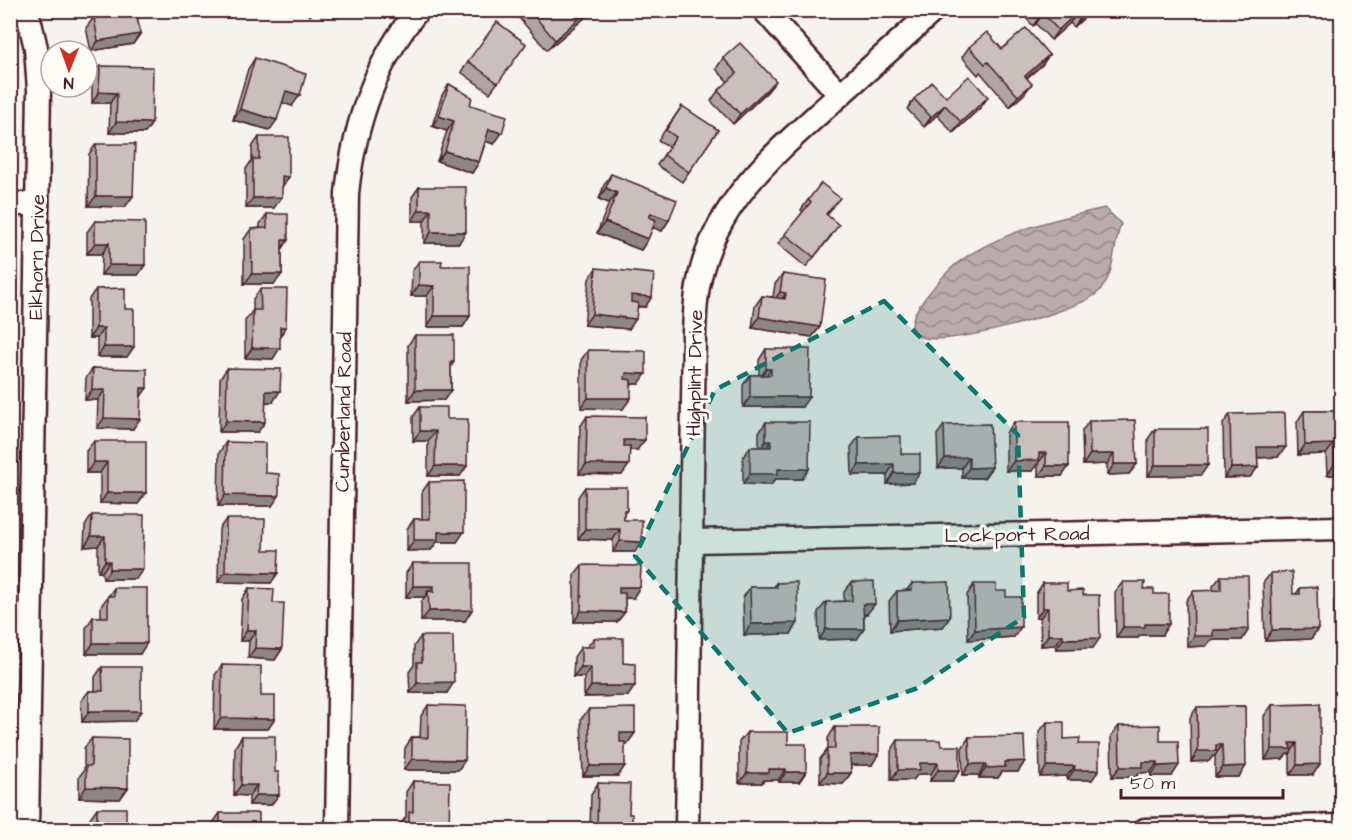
<svg xmlns="http://www.w3.org/2000/svg" width="1352" height="840" font-family="'Architects Daughter',sans-serif">
	<style>
		.water { fill: url(#water-waves); stroke: #8e7378; stroke-width: 1.5 }
		.lines { fill: none; stroke-linecap: round; stroke-linejoin: round }
		.minor-casing { stroke: #4a1f2b; stroke-width: 27 }
		.minor { stroke: #fdfcf7; stroke-width: 22 }
		.wall { fill: #afa4a3; stroke: #4a1f2b; stroke-width: 1.5 }
		.shaded-wall { fill: #8e8685; stroke: #4a1f2b; stroke-width: 1.5 }
		.building { fill: #cbbfbe; stroke: #4a1f2b; stroke-width: 1.5 }
		.marked { fill: #0f766e; fill-opacity: 0.2; stroke: #0f766e; stroke-width: 4.5; stroke-dasharray: 12 8; stroke-linejoin: round }
		.labels { text-anchor: middle; stroke-width: 6; stroke-linejoin: round; paint-order: stroke }
		.street-label { font-size: 20px; fill: #4a1f2b; stroke: #fdfcf7 }
	</style>
	<defs>
		<pattern id="water-waves" width="16" height="10" patternUnits="userSpaceOnUse" patternTransform="scale(1.5)"><rect width="16" height="10" fill="#bbabac"/><path d="M0 5q4-4 8 0t8 0" fill="none" stroke="#9a8b8c"/></pattern>
	</defs>
	<rect width="100%" height="100%" fill="#f6f3ef"/>
	<filter id="ink" filterUnits="userSpaceOnUse"><feTurbulence type="fractalNoise" baseFrequency=".0167" numOctaves="2"/><feDisplacementMap in="SourceGraphic" scale="12" xChannelSelector="R" yChannelSelector="G"/><feConvolveMatrix kernelMatrix="1 2 1 2 8 2 1 2 1" color-interpolation-filters="sRGB"/></filter>
	<g filter="url(#ink)">
		<path class="water" d="M1105,208l16,16c-9,23 -5,55 -26,71 -21,16 -161,58 -180,39 -7,-8 0,-22 5,-29 11,-15 25,-33 40,-44 43,-30 95,-42 145,-53z"/>
		<g class="lines">
			<g class="minor-casing">
				<g id="minor">
					<path d="M764,10l76,85"/>
					<path d="M10,204h27"/>
					<path d="M692,541l650,-13"/>
					<path d="M27,830l12,-740 -3,-42 -9,-38"/>
					<path d="M337,830l10,-637c7,-66 27,-130 71,-183"/>
					<path d="M687,830l7,-498c1,-21 2,-43 8,-63 19,-70 72,-115 123,-161 36,-32 73,-65 109,-98"/>
					<path d="M1145,830l197,-4"/>
				</g>
			</g>
			<use href="#minor" class="minor"/>
		</g>
		<g class="wall">
			<path d="M93,10h43l4,24 -7,10 -42,7 -5,-23 8,-11z"/>
			<path d="M305,10h11l-6,6z"/>
			<path d="M512,10h79l-3,5 -41,35z"/>
			<path d="M840,10h11l-6,6z"/>
			<path d="M1019,10h72l-4,5 -13,12 -4,-4 -19,17 -15,-16 -3,2z"/>
			<path d="M497,22l29,22 -36,49 -29,-21z"/>
			<path d="M969,47l33,2 47,6 -7,10 -15,13 -3,16 -14,13 -30,-35 -2,3 -16,-18z"/>
			<path d="M255,58l37,48 -10,-4 -12,28 -37,-10 15,-51z"/>
			<path d="M723,58l45,33 -35,33 -22,-23 7,-10 10,-9 -12,-13z"/>
			<path d="M100,66l52,57 -7,10h-36l1,-30h-18v-27z"/>
			<path d="M449,84l21,21 24,39 -8,-3 -7,21 -7,11 -35,-12 10,-30 -15,-5 10,-31z"/>
			<path d="M946,97l35,10 -28,26 -16,-18 -13,12 -17,-18 7,-10z"/>
			<path d="M682,106l36,24 -36,52 -25,-17 12,-18 -11,-7z"/>
			<path d="M259,137l23,50 -8,21h-28v-39l6,-9v-13z"/>
			<path d="M96,144l37,52 -8,11 -37,-1 1,-52z"/>
			<path d="M611,174l58,46 -7,11 -9,-4 -5,12 -7,11 -44,-17 12,-30 -10,-4 5,-14z"/>
			<path d="M419,187l40,56h-35v-22h-12v-24z"/>
			<path d="M808,200l24,8 -5,7 5,20 -26,32 -28,-23 25,-32 -2,-2z"/>
			<path d="M267,214l21,26 -6,10v24l-8,10h-30v-45l7,-10 9,-1v-4z"/>
			<path d="M95,221l50,44 -7,10h-37l1,-21h-15v-22z"/>
			<path d="M419,261l22,5 29,50 -7,11h-36v-31h-16l1,-25z"/>
			<path d="M596,268l49,39h-8l-8,22 -45,-4 5,-46z"/>
			<path d="M783,274l37,53 -8,10 -60,-9 3,-22 7,-10 11,1 2,-13z"/>
			<path d="M96,289l29,20 2,48h-30v-19h-8v-39z"/>
			<path d="M260,289l26,38 -6,9 -7,23 -28,-1v-37l8,-11v-11z"/>
			<path d="M415,335l39,27 -3,5v23l-7,10 -36,1v-56z"/>
			<path d="M766,349l36,58h-59v-22l7,-10h9v-15z"/>
			<path d="M588,350l51,34h-8l-8,25 -42,-1v-48z"/>
			<path d="M93,368l48,29 -8,32 -36,-1 1,-28h-13l1,-22z"/>
			<path d="M227,368l46,34h-7l-8,30h-39l1,-53z"/>
			<path d="M420,407l27,12 20,47 -7,10h-32v-35h-15v-24z"/>
			<path d="M1304,411h37v64h-14l-1,-21 -28,1 -1,-33z"/>
			<path d="M1230,414l48,43 -21,1 1,9 -8,10 -26,1 -1,-54z"/>
			<path d="M587,416l50,34h-7l-8,25 -43,-1 1,-47z"/>
			<path d="M1089,421l48,43 -8,10 -22,1v-11l-24,1 -1,-34z"/>
			<path d="M766,422l43,47 -7,10h-27l-4,6 -28,-1v-27l7,-10h9v-15z"/>
			<path d="M1014,422l55,44 -7,10h-24v-12h-1l-5,7h-26v-38z"/>
			<path d="M944,425l48,42 -8,11h-22v-10h-24l-1,-33z"/>
			<path d="M1155,429l46,46 -53,1v-37z"/>
			<path d="M859,437l42,17 12,29 -26,1v-9h-35l-1,-28z"/>
			<path d="M94,441l52,52 -8,11 -38,-1v-30h-14v-22z"/>
			<path d="M226,442l39,31 7,33h-54l1,-53z"/>
			<path d="M429,482l28,60h-20l-6,8 -24,1v-22l7,-10h8v-27z"/>
			<path d="M585,487l42,23 -3,4v6l11,32h-22v-12l-35,-1v-42z"/>
			<path d="M92,515l44,64h-33l-1,-7h-4v-26l-14,1 1,-21z"/>
			<path d="M226,519l38,31 7,33 -53,-1 1,-53z"/>
			<path d="M413,563l52,58h-44v-19l4,-5h-19v-24z"/>
			<path d="M582,565l51,33h-8v14l-8,10h-43v-47z"/>
			<path d="M1271,573l22,21h3l4,-6 18,41 -7,10 -46,2 -2,-58z"/>
			<path d="M1221,576l28,53 -7,11h-31l-5,6 -19,1 -1,-46 7,-10h20v-5z"/>
			<path d="M852,582l15,32h-3v15l-7,10 -38,1 -1,-28 8,-10 18,-1v-9z"/>
			<path d="M1123,582l21,7 10,5 8,41h-22l-2,3h-22l-1,-46z"/>
			<path d="M776,583l15,51 -47,1 -1,-37 7,-11h24z"/>
			<path d="M912,583l38,34 -7,10 -53,4 -1,-30 8,-10 10,-1z"/>
			<path d="M1043,583l40,12 10,53 -37,1 -1,-4 -14,1 -1,-28h-4v-24z"/>
			<path d="M974,584l22,7 10,6 8,40 -46,3 -1,-45z"/>
			<path d="M114,588l26,66h-54v-26l7,-11h8v-11z"/>
			<path d="M249,588l24,15 9,46 -7,11 -27,-2 1,-17h-9l2,-42z"/>
			<path d="M1341,591v44h-7v-34z"/>
			<path d="M421,636l26,57h-37l-1,-21 5,-7v-19z"/>
			<path d="M594,638l29,25 5,33 -44,1v-20h-11l1,-20 7,-10h6z"/>
			<path d="M222,665l39,31 14,23 -7,10h-54l1,-54z"/>
			<path d="M102,667l39,44 -7,10 -52,1 -1,-21 8,-10h6v-14z"/>
			<path d="M1320,704l-7,71h-23v-21h-3l-4,5 -18,1 -1,-44 8,-11z"/>
			<path d="M428,705l37,55 -7,10h-54l1,-22 7,-11h8l1,-21z"/>
			<path d="M1245,706l-6,71h-24v-21h-2l-4,5 -18,1 -1,-44 7,-11z"/>
			<path d="M589,709l46,24 -8,11h-2l-7,32h-35l-2,-57z"/>
			<path d="M1047,722l17,17 15,5 13,36h-25v-4l-27,1 -1,-45z"/>
			<path d="M1341,723v29h-1v-27z"/>
			<path d="M1119,726l41,15 12,35h-21v-4l-12,1 -3,4h-24l-1,-41z"/>
			<path d="M835,727l37,38h-21v8l-8,11 -23,-1v-24l8,-10v-11z"/>
			<path d="M747,732l41,12 18,28 -7,10h-20l-1,-2h-14l-2,3h-23v-41z"/>
			<path d="M242,736l33,36 -4,33h-22v-9l-15,-1 1,-48z"/>
			<path d="M969,737l56,24 -7,11h-16l-4,6h-19v-3h-16l-1,-27z"/>
			<path d="M92,738l36,50 -8,11 -41,-1v-21l5,-7v-22z"/>
			<path d="M898,740l43,6 19,24 -7,11h-23l1,-7h-13l-5,6h-22v-29z"/>
			<path d="M413,781l36,49h-47v-8l4,-5v-25z"/>
			<path d="M598,783l31,31 3,16h-42l1,-36z"/>
			<path d="M97,808l29,22h-39l3,-4v-8z"/>
			<path d="M220,813l39,17h-46v-7z"/>
		</g>
		<g class="shaded-wall">
			<path d="M588,10h3l-3,5 -41,35 8,-10z"/>
			<path d="M1088,10h3l-4,5 -13,12 7,-10z"/>
			<path d="M1043,13l-7,11 -3,2 7,-10z"/>
			<path d="M1077,13l-7,10 -19,17 7,-10z"/>
			<path d="M140,34l-7,10 -42,7 7,-10z"/>
			<path d="M1049,55l-7,10 -25,21 8,-10z"/>
			<path d="M776,81l-8,10 -35,33 7,-10z"/>
			<path d="M1032,84l-8,10 -14,13 8,-11z"/>
			<path d="M286,91l14,4 -8,11 -14,-5z"/>
			<path d="M99,92l18,1 -7,10h-18z"/>
			<path d="M988,97l-7,10 -28,26 8,-11z"/>
			<path d="M945,105l-8,10 -13,12 7,-10z"/>
			<path d="M240,109l37,11 -7,10 -37,-10z"/>
			<path d="M439,116l15,5 -7,10 -15,-5z"/>
			<path d="M116,122l36,1 -7,10h-36z"/>
			<path d="M489,129l13,4 -8,11 -12,-4z"/>
			<path d="M445,151l34,11 -7,11 -35,-12z"/>
			<path d="M282,176l7,1 -7,10z"/>
			<path d="M606,188l11,5 -8,10 -10,-4z"/>
			<path d="M96,196h37l-8,11 -37,-1z"/>
			<path d="M282,197l-8,11h-28l7,-10z"/>
			<path d="M419,210h12l-7,11h-12z"/>
			<path d="M651,213l18,7 -7,11 -19,-7z"/>
			<path d="M605,222l43,17 -7,11 -44,-17z"/>
			<path d="M431,232h35l-7,11h-35z"/>
			<path d="M282,240h6l-7,10z"/>
			<path d="M95,243h14l-7,11h-15z"/>
			<path d="M109,265h36l-7,10h-37z"/>
			<path d="M252,274h30l-8,10h-30z"/>
			<path d="M419,285l15,1 -7,10h-16z"/>
			<path d="M780,292l6,1 -7,11 -7,-1z"/>
			<path d="M631,295l21,2 -7,10 -21,-2z"/>
			<path d="M592,314l44,5 -7,10 -45,-4z"/>
			<path d="M434,316h36l-7,11h-36z"/>
			<path d="M759,317l61,10 -8,10 -60,-9z"/>
			<path d="M280,327h6l-7,10z"/>
			<path d="M96,328h8l-7,10h-8z"/>
			<path d="M104,347h30l-7,10h-30z"/>
			<path d="M252,348h28l-7,11 -28,-1z"/>
			<path d="M766,369h5l-7,10h-5z"/>
			<path d="M626,373l20,1 -7,10h-21z"/>
			<path d="M141,388h6l-7,10z"/>
			<path d="M92,390h13l-7,10h-13z"/>
			<path d="M415,390h36l-7,10 -36,1z"/>
			<path d="M266,391h14l-7,11h-14z"/>
			<path d="M750,397h59l-7,10h-59z"/>
			<path d="M588,398h43l-8,11 -42,-1z"/>
			<path d="M104,418l36,1 -7,10 -36,-1z"/>
			<path d="M226,421l39,1 -7,10h-39z"/>
			<path d="M420,431h16l-8,10h-15z"/>
			<path d="M624,440h21l-8,10h-20z"/>
			<path d="M766,441h5l-7,11 -5,-1z"/>
			<path d="M1334,444l-8,10 -28,1 7,-10z"/>
			<path d="M1257,447h29l-8,10 -28,1z"/>
			<path d="M1039,453h7l-14,18h-26l8,-10z"/>
			<path d="M1090,454h24l-7,10 -24,1z"/>
			<path d="M969,457l-7,11h-24l7,-10z"/>
			<path d="M94,462h13l-7,11h-14z"/>
			<path d="M586,464l43,1 -7,10 -43,-1z"/>
			<path d="M894,464l-7,11h-35l7,-10z"/>
			<path d="M1114,464h23l-8,10 -22,1z"/>
			<path d="M1155,465h53l-7,10 -53,1z"/>
			<path d="M1334,465h7v10h-14z"/>
			<path d="M435,466h32l-7,10h-32z"/>
			<path d="M1046,466h23l-7,10h-24z"/>
			<path d="M992,467l-8,11h-22l7,-10z"/>
			<path d="M1258,467l-8,10 -26,1 7,-10z"/>
			<path d="M778,469h31l-7,10h-27l-4,6 -28,-1 7,-10z"/>
			<path d="M894,473h26l-7,10 -26,1z"/>
			<path d="M107,493h39l-8,11 -38,-1z"/>
			<path d="M225,495l54,1 -7,10h-54z"/>
			<path d="M585,529h35l-7,11 -35,-1z"/>
			<path d="M438,532h26l-7,10h-20l-6,8 -24,1 7,-11z"/>
			<path d="M91,536h14l-7,10 -14,1z"/>
			<path d="M620,541l22,1 -7,10h-22z"/>
			<path d="M105,561h5l-8,11h-4z"/>
			<path d="M110,569h33l-7,10h-33z"/>
			<path d="M225,572l53,1 -7,10 -53,-1z"/>
			<path d="M413,586h21l-6,8v-3l-3,6h-19z"/>
			<path d="M619,587h21l-7,11h-21z"/>
			<path d="M863,604h12l-8,10h-11z"/>
			<path d="M1043,608h5l-8,10h-4z"/>
			<path d="M472,610l-7,11h-44l8,-10z"/>
			<path d="M581,611l44,1 -8,10h-43z"/>
			<path d="M950,617l-7,10 -53,4 7,-11z"/>
			<path d="M798,623l-7,11 -47,1 7,-11z"/>
			<path d="M1145,624h24l-7,11h-22l-2,3h-22l7,-11z"/>
			<path d="M1341,624v11h-7z"/>
			<path d="M1021,627l-7,10 -46,3 7,-10z"/>
			<path d="M826,629h38l-7,10 -38,1z"/>
			<path d="M1249,629l-7,11h-31l-5,6 -19,1 7,-11 19,-6z"/>
			<path d="M1318,629l-7,10 -46,2 7,-11z"/>
			<path d="M247,630h9l-7,11h-9z"/>
			<path d="M1048,635h15l-8,10 -14,1z"/>
			<path d="M1100,638l-7,10 -37,1 7,-10z"/>
			<path d="M93,643h54l-7,11h-54z"/>
			<path d="M255,648l27,1 -7,11 -27,-2z"/>
			<path d="M581,667h10l-7,10h-11z"/>
			<path d="M454,682l-7,11h-37l7,-10z"/>
			<path d="M591,686h44l-7,10 -44,1z"/>
			<path d="M89,711h52l-7,10 -52,1z"/>
			<path d="M221,718l54,1 -7,10h-54z"/>
			<path d="M620,733h15l-8,11h-14z"/>
			<path d="M1290,743h7l-7,11h-3l-4,5 -18,1 7,-11z"/>
			<path d="M1216,745h6l-7,11h-2l-4,5 -18,1 7,-11z"/>
			<path d="M879,754l-7,11h-29l7,-10z"/>
			<path d="M412,759l53,1 -7,10h-54z"/>
			<path d="M1025,761l-7,11h-16l-4,6h-19l7,-10 19,-6z"/>
			<path d="M1143,762h15l-7,10 -12,1 -3,4h-24l8,-10z"/>
			<path d="M920,763h18l-7,11h-13l-5,6h-22l7,-10z"/>
			<path d="M970,764h16l-7,11h-16z"/>
			<path d="M1320,764l-7,11h-23l7,-10z"/>
			<path d="M1179,765l-7,11h-21l7,-10z"/>
			<path d="M590,766h35l-7,10h-35z"/>
			<path d="M1047,766h28l-8,10 -27,1z"/>
			<path d="M1246,766l-7,11h-24l8,-10z"/>
			<path d="M769,769h17l-8,11h-14l-2,3h-23l8,-10z"/>
			<path d="M938,770h22l-7,11h-23z"/>
			<path d="M1074,770h25l-7,10h-25z"/>
			<path d="M786,772h20l-7,10h-20z"/>
			<path d="M827,773h24l-8,11 -23,-1z"/>
			<path d="M241,785h16l-8,11 -15,-1z"/>
			<path d="M86,787l42,1 -8,11 -41,-1z"/>
			<path d="M256,795h23l-8,10h-22z"/>
		</g>
		<g class="building">
			<path d="M102,10h34l4,24 -42,7 -4,-23 9,-2z"/>
			<path d="M529,10h59l-33,30z"/>
			<path d="M1035,10h53l-7,7 -4,-4 -19,17 -15,-17 -3,3z"/>
			<path d="M497,22l29,22 -28,39 -30,-22z"/>
			<path d="M1026,28l23,27 -24,21 7,8 -14,12 -30,-34 -3,2 -16,-17 18,-15 15,17z"/>
			<path d="M740,43l36,38 -36,33 -22,-23 19,-18 -14,-15z"/>
			<path d="M255,58l51,16 -6,21 -14,-4 -9,29 -37,-11z"/>
			<path d="M100,66l53,1 -1,56 -36,-1 1,-29 -18,-1z"/>
			<path d="M969,76l19,21 -27,25 -16,-17 -14,12 -17,-18 18,-17 14,15z"/>
			<path d="M449,84l23,13 -2,8 37,11 -5,17 -13,-4 -10,33 -34,-11 9,-30 -15,-5z"/>
			<path d="M682,106l36,24 -29,42 -25,-17 12,-18 -10,-7z"/>
			<path d="M259,137h30v40l-7,-1v21l-29,1v-39h6z"/>
			<path d="M96,144h39l-2,52h-37z"/>
			<path d="M611,174l66,26 -8,20 -18,-7 -2,4 7,3 -8,19 -43,-17 12,-29 -11,-5z"/>
			<path d="M821,183l19,15 -14,16 13,11 -25,32 -29,-23 26,-32 -3,-2z"/>
			<path d="M419,187h47v45h-35v-22h-12z"/>
			<path d="M267,214h21v26h-6v34h-30l-1,-45 16,-1z"/>
			<path d="M95,221l50,1v43h-36v-22h-14z"/>
			<path d="M419,261h23l-1,5h29v50h-36v-30l-15,-1z"/>
			<path d="M596,268l58,6 -2,23 -21,-2v7l7,1 -2,16 -44,-5z"/>
			<path d="M783,274l43,6 -6,47 -61,-10 3,-21 23,3 1,-6 -6,-1z"/>
			<path d="M125,288v21h9v38h-30v-19h-8v-39z"/>
			<path d="M260,289h27l-1,38h-6v21h-28l1,-38h8z"/>
			<path d="M415,335h39v27h-3v28h-36z"/>
			<path d="M766,349h44l-1,48h-59v-22h21v-6h-5z"/>
			<path d="M588,350l58,1v23l-20,-1 -1,6 6,1v18h-43z"/>
			<path d="M93,368l54,1v19h-6l-1,31 -36,-1 1,-28h-13z"/>
			<path d="M227,368l54,1 -1,22h-14l-1,31 -39,-1z"/>
			<path d="M420,407h27v12h21l-1,47h-32l1,-35h-16z"/>
			<path d="M1304,411h37v54h-7v-21l-29,1z"/>
			<path d="M1285,413l1,34h-29l1,20 -27,1 -1,-54z"/>
			<path d="M587,416l58,1v23h-21v6h6l-1,19 -43,-1z"/>
			<path d="M1135,420l2,44h-23v-10h-24l-1,-33z"/>
			<path d="M766,422h44l-1,47h-31v5h-28v-27h21v-6h-5z"/>
			<path d="M1014,422h55v44h-23v-13h-7v7l-25,1z"/>
			<path d="M990,424l2,43 -23,1v-11l-24,1 -1,-33z"/>
			<rect x="1155" y="429" width="53" height="36"/>
			<path d="M901,436v18h19v19h-26v-9l-35,1v-28z"/>
			<path d="M94,441h52v52h-39v-31h-13z"/>
			<path d="M226,442l39,1v30l14,1v22l-54,-1z"/>
			<path d="M464,481v51h-26v8h-24v-21h16l-1,-37z"/>
			<path d="M585,487h42v23h-3v10h18v22l-22,-1v-12h-35z"/>
			<path d="M92,515h52l-1,54h-33v-8h-5v-25h-14z"/>
			<path d="M226,519h39l-1,31h15l-1,23 -53,-1z"/>
			<path d="M413,563h59v47l-43,1 -1,-20 6,1v-6h-21z"/>
			<path d="M582,565l59,1 -1,21h-21v6h6v19l-44,-1z"/>
			<path d="M1292,572l1,22h7v-6l17,-1 1,42 -46,1 -1,-57z"/>
			<path d="M1221,576h27l1,53 -36,1v6h-19l-1,-45 28,-1z"/>
			<path d="M874,581l1,23h-12l1,25h-38v-27l26,-1v-19z"/>
			<path d="M797,582l1,41 -47,1 -1,-37h27l-1,-4z"/>
			<path d="M949,582l1,35 -53,3v-29l15,-1v-7z"/>
			<path d="M1123,582h22l-1,7h10v5h15v30h-24v3h-22z"/>
			<path d="M1043,583h24v8l16,-1v5h16l1,43 -37,1v-4h-15v-27h-5z"/>
			<path d="M974,584h22v7h10v6h15v30l-46,3z"/>
			<path d="M114,588h33v55h-54v-26h15v-21h6z"/>
			<path d="M249,588l25,1 -1,14h11l-2,46 -27,-1 1,-18h-9z"/>
			<path d="M421,636h32l1,46 -37,1v-21h5z"/>
			<path d="M594,638h29v25l12,1v22h-44v-19h-10v-20h13z"/>
			<path d="M222,665l39,1v30h14v23l-54,-1z"/>
			<path d="M102,667h39v44h-52v-20h14z"/>
			<path d="M1320,704v60l-23,1v-22h-7l1,6h-19v-44z"/>
			<path d="M428,705l38,1 -1,54 -53,-1v-22l16,1z"/>
			<path d="M1245,706l1,60 -23,1 -1,-22h-6v6h-18l-1,-44z"/>
			<path d="M635,708v25h-15v9h5v24h-35l-1,-57z"/>
			<path d="M1047,722h17v17l16,-1 -1,6h20v26h-25l1,-4h-28z"/>
			<path d="M1160,725v16h18l1,24 -21,1v-4h-15v5h-23l-1,-41z"/>
			<path d="M835,727h44v27l-29,1 1,18h-24v-24h8z"/>
			<path d="M747,732h41v12h18v28h-20v-3h-17v4h-22z"/>
			<path d="M242,736h33v36h4v23h-23l1,-10h-16z"/>
			<path d="M1024,736l1,25 -20,1v5l-19,1v-4h-16l-1,-27z"/>
			<path d="M92,738l36,1v49l-42,-1v-21h5z"/>
			<path d="M898,740h42l1,6h19v24h-22v-7h-18v7h-22z"/>
			<path d="M413,781l37,1 -1,48h-40v-18h4z"/>
			<path d="M598,783l32,1 -1,30h3v16h-35z"/>
			<path d="M97,808h29v22h-36v-4h7z"/>
			<rect x="220" y="813" width="39" height="17"/>
		</g>
	</g>
	<path class="marked" d="M884,301l134,134 6,182 -109,72 -127,44 -153,-177 80,-166z"/>
	<g class="labels">
		<g class="street-label">
			<text transform="translate(36 257) rotate(-89)" y="7">Elkhorn Drive</text>
			<text transform="translate(694 373) rotate(-89)" y="7">Highplint Drive</text>
			<text transform="translate(343 412) rotate(-89)" y="7">Cumberland Road</text>
			<text transform="translate(1017 534) rotate(-1)" y="7">Lockport Road</text>
		</g>
	</g>
	<rect width="1352" height="840" fill="none" stroke="#fdfcf7" stroke-width="36"/>
	<rect x="18" y="18" width="1316" height="804" fill="none" stroke="#4a1f2b" stroke-width="2" filter="url(#ink)"/>
	<g transform="translate(69 69) rotate(181)"><circle r="28" fill="#fdfcf7" stroke="#b5a4a5" stroke-width="1.5"/>
	<path d="M0-4.5L10 22L0 15L-10 22Z" fill="#c8321e"/>
	<text y="-9" font-size="16" font-weight="bold" text-anchor="middle" fill="#4a1f2b">N</text>
	</g>
	<path d="M1121 789v9h162v-9" fill="none" stroke="#4a1f2b" stroke-width="3"/>
	<text x="1130" y="789" font-size="18" fill="#4a1f2b" stroke="#fdfcf7" stroke-width="4.5" paint-order="stroke">50 m</text>
</svg>
